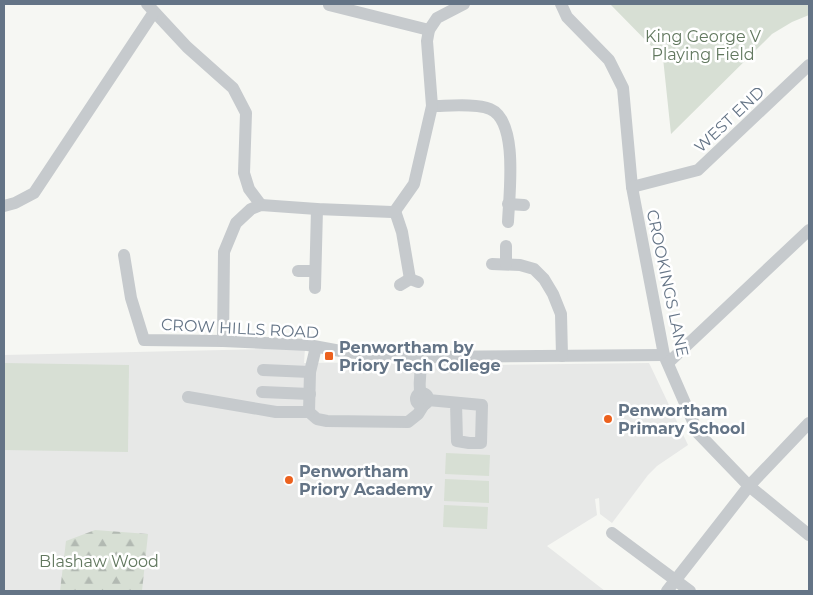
<svg xmlns="http://www.w3.org/2000/svg" width="813" height="595" font-family="Montserrat,sans-serif">
	<style>
		.built { fill: #e7e8e7 }
		.green { fill: #d7dfd4 }
		.forest { fill: url(#forest-firs) }
		.lines { fill: none; stroke-linecap: round; stroke-linejoin: round }
		.minor { stroke: #c6cacd; stroke-width: 12 }
		.poi-dot { fill: #ec611e; stroke: #fff; stroke-width: 2 }
		.labels { text-anchor: middle; stroke-width: 5; stroke-linejoin: round; paint-order: stroke }
		.park-label { font-size: 16px; fill: #62785f; stroke: #fff }
		.street-label { font-size: 16px; fill: #647486; stroke: #fff }
		.poi-label { font-size: 16px; font-weight: bold; fill: #647486; stroke: #fff; text-anchor: start }
	</style>
	<defs>
		<pattern id="forest-firs" width="22" height="20" patternUnits="userSpaceOnUse" patternTransform="scale(1.25)"><rect width="22" height="20" fill="#d7dfd4"/><path d="M5 1l3.5 6h-7zM16 11l3.5 6h-7z" fill="#b2b9b2"/></pattern>
	</defs>
	<rect width="100%" height="100%" fill="#f6f7f3"/>
	<path class="built" d="M305,348l-1,15 113,-1 81,3 151,-2 2,4 37,78 -31,21 -9,9 -36,48 -12,-9 -1,-16 -4,1 2,16 -50,31 58,45h-601v-236z"/>
	<g class="green">
		<path d="M610,4h199v11l-17,7 -20,12 -101,100 -8,-76z"/>
		<path d="M4,363l125,2 -1,87 -124,-2z"/>
		<path d="M446,453l44,2 -1,21 -44,-2z"/>
		<path d="M445,479l44,2v22l-45,-2z"/>
		<path d="M444,505l44,2 -1,22 -44,-2z"/>
	</g>
	<path class="forest" d="M95,530l53,4 -6,57h-82l6,-50z"/>
	<g class="lines">
		<g class="minor">
			<path d="M147,4l40,43 46,41 13,25 -2,60 5,16 12,16"/>
			<path d="M561,4l6,13 42,43 14,28 9,99 32,168 34,78 51,53 60,49"/>
			<path d="M329,5l100,25"/>
			<path d="M432,106c15,0 44,-3 58,3 29,12 19,86 18,113"/>
			<path d="M632,187l66,-17 111,-105"/>
			<path d="M508,204l16,1"/>
			<path d="M4,206l11,-3 19,-10 120,-181"/>
			<path d="M395,211l7,21 8,47"/>
			<path d="M124,255l7,43 13,42 79,1 85,4 38,7 31,3h39l8,2 240,-2"/>
			<path d="M492,264l28,1 14,4 10,10 9,15 8,20 1,42"/>
			<path d="M506,264v-18"/>
			<path d="M298,271h17"/>
			<path d="M400,285l10,-6 8,3"/>
			<path d="M315,288l2,-79"/>
			<path d="M223,341l1,-89 12,-29 15,-14 10,-4 56,4 75,3 3,-1 19,-27 18,-78 -5,-65 2,-11 8,-12 27,-14"/>
			<path d="M316,347l-6,25 -1,40 8,7 10,2 81,1 10,-8 5,-8"/>
			<path d="M668,363l141,-133"/>
			<path d="M263,370l47,2"/>
			<path d="M262,392l48,2"/>
			<circle cx="422" cy="399" r="6"/>
			<path d="M420,393c-1,-13 0,-24 4,-36"/>
			<path d="M188,397l88,15h33"/>
			<path d="M428,400l54,5 -1,38h-12l-12,-2 -1,-38"/>
			<path d="M612,533l78,58"/>
			<path d="M667,591l82,-105 60,-63"/>
		</g>
	</g>
	<g class="poi-dot">
		<rect x="324" y="351" width="10" height="10" rx="2.5"/>
		<circle cx="608" cy="419" r="5"/>
		<circle cx="289" cy="480" r="5"/>
	</g>
	<g class="labels">
		<g class="park-label">
			<text x="703" y="42">King George V<tspan x="703" dy="18">Playing Field</tspan></text>
			<text x="99" y="567">Blashaw Wood</text>
		</g>
		<g class="street-label">
			<text transform="translate(729 119) rotate(-43)" y="6">WEST END</text>
			<text transform="translate(668 283) rotate(78)" y="6">CROOKINGS LANE</text>
			<text transform="translate(240 328) rotate(3)" y="6">CROW HILLS ROAD</text>
		</g>
		<g class="poi-label">
			<text x="339" y="353">Penwortham by<tspan x="339" dy="18">Priory Tech College</tspan></text>
			<text x="618" y="416">Penwortham<tspan x="618" dy="18">Primary School</tspan></text>
			<text x="299" y="477">Penwortham<tspan x="299" dy="18">Priory Academy</tspan></text>
		</g>
	</g>
	<rect width="813" height="595" fill="none" stroke="#647486" stroke-width="10"/>
</svg>
